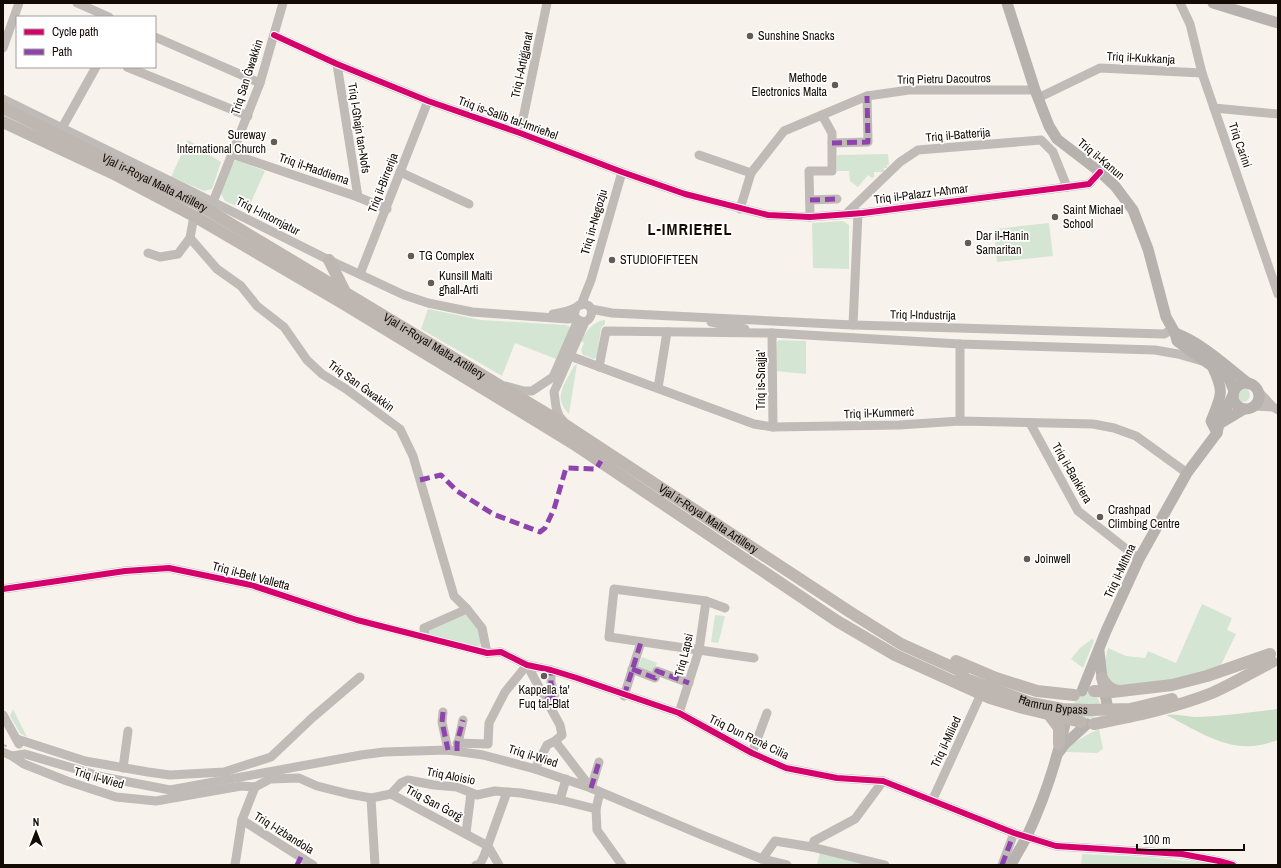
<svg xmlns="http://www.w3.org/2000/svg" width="1281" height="868" font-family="'Archivo Narrow',sans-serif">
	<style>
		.green { fill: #d4e6d3 }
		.forest { fill: #c9ddc7 }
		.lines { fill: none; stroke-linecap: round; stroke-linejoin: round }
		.stream { stroke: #acbdd6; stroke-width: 2 }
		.minor { stroke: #c0bbb6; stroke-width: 9 }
		.major { stroke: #b8b2ae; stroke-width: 11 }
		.highway { stroke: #bdb6b1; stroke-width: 12 }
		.highway-bridge { stroke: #bdb6b1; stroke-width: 12 }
		.quiet { stroke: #8e44ad; stroke-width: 5; stroke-dasharray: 10 5; stroke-linecap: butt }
		.cycleway-casing { stroke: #fff; stroke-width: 8 }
		.cycleway { stroke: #d6006c; stroke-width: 6 }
		.poi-dot { fill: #635b55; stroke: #fff; stroke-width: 1.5 }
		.labels { text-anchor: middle; stroke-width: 3.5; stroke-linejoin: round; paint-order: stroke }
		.poi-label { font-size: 12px; fill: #130a03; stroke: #fff; text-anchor: start }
		.street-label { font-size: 12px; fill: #130a03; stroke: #fff }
		.district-label { font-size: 16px; font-weight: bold; letter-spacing: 1px; fill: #130a03; stroke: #fff }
	</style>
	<rect width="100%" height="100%" fill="#f8f2ec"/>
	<g class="green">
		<path d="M188,140l7,4v2l26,16 -9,27 -8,2 -33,-14z"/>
		<path d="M888,154l1,11h-2v3h-3v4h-10v5l-2,1 -4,-3 -10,12 -8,-6 -1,-10h-12v-16z"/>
		<path d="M236,160l29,11 -18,40 -22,-10 -5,-9 11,-28z"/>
		<path d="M843,221l6,4v44l-36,-1 -1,-45z"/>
		<path d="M1049,223l4,33 -56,6 -3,-33z"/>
		<path d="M428,309l53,11 85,5 4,2v3l-14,29 -41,-16 -13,33 -81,-47z"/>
		<path d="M603,320h2v4l-4,4 -4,29 -3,2 -11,-4 -2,-5 3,-7 -3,-2c6,-11 10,-17 22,-21z"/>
		<path d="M779,340l27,1v33l-30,-3 1,-29z"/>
		<path d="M577,364l-8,50c-17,-17 -4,-30 5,-48z"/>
		<circle cx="1243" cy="395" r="7"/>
		<path d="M1202,604l30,14 -5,12 9,4 -15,31 -25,12 -82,9c-13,-13 -10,-22 -6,-38l18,8 19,2 3,-7 28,12z"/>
		<path d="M465,614l15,18 2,10 -4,5 -48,-12 -3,-5z"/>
		<path d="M715,615l10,1 -5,21 -2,6 -7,-1z"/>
		<path d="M1092,639h1l1,2 -11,27 -12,-9 9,-11z"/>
		<path d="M642,657l15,6 -5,13 -15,-6z"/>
		<circle cx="1087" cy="706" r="13"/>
		<path d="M13,709l14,28 -7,-4 -10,-17z"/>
		<path d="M1099,729l4,20 -6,4 -31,-1c7,-11 21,-17 33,-23z"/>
		<path d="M820,852l50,13h-53z"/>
		<path d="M1082,854l64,3 72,7 -137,1z"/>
	</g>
	<path class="forest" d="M1278,709v31c-6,2 -12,4 -18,5 -34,7 -65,-16 -94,-30 11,-2 21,2 31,2 27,-1 54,-5 81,-8z"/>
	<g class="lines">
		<path class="stream" d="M3,745l3,1"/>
		<g class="minor">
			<path d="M77,3l32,14"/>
			<path d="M1180,3l10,21 12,49 76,221"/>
			<path d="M274,35l63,29 91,37 92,32 102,39 63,22 83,21 42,2 53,-4 204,-26 22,-3 11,-12"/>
			<path d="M155,37l105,46"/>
			<path d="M3,48l16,-45"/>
			<path d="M337,64l21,133"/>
			<path d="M127,67l121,49"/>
			<path d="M1038,98l62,-30 102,5"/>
			<path d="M3,99l210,103 116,58 75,35 24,8 44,9 96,7 7,-1"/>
			<path d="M1214,108l64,6"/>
			<path d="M62,128l34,-61"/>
			<path d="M520,133l27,-130"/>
			<path d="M832,143l36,-1 -1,-46"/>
			<path d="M232,154l126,43 29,12"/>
			<path d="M699,155l52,18"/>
			<path d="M400,172l69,32"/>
			<path d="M810,200l27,-1"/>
			<path d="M213,202l47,-119 23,-80"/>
			<path d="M740,209l11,-36 33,-42 83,-35 42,-6h126"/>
			<path d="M846,214l54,-52 18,-12 123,-10 12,12 14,35"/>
			<path d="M194,216l-4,22 27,31 24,17 16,20 27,21 23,33 15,14 24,15 54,40 13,27 41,140 13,13 15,19 5,25"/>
			<path d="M810,217l-1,-46h23v-38l-10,-18"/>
			<path d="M148,253l12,4 18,-3 12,-16"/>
			<path d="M360,274l68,-173"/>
			<path d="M581,305l10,-25 31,-108"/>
			<path d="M591,309l21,4 241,12 311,9 9,-5"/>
			<path d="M553,314c7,-1 15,-2 22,-6 2,-1 4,-4 8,-4 11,0 11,14 2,18l-7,-2 -4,-5 2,-7"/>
			<path d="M711,322l34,7"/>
			<path d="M853,325l5,-112"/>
			<path d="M772,333l1,94"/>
			<path d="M570,356l184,68 19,3 126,-2 61,-4 133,3 21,4 22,8 51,37"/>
			<path d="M599,367l7,-36 166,2 188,11 195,6 23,4 24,7"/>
			<path d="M506,386l18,5h8l21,-14 25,-57"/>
			<path d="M658,388l9,-56"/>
			<path d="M1257,390l16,17 5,3"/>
			<path d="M1255,406l18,1"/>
			<path d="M960,421v-77"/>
			<path d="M565,423l-6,-7 -3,-9 -2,-15 31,-70"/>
			<path d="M1030,423l48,88 61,48"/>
			<path d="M3,589l122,-18 44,-3 82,17 106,35 130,33 14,-1 26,13 24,5 26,8 102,35 73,40 34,15 51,10 46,3 131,52 42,13 126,8 37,7 14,4"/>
			<path d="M725,608l-19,-7 -92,-12 -5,48 145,21"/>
			<path d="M425,637l-1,-9 43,-19"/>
			<path d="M632,669l23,9 2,-7 32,12"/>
			<path d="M624,696l17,-54"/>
			<path d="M546,700l9,-6 -4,-11v-13"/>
			<path d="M443,712l-1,10 6,28"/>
			<path d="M679,713l20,-63 7,-49"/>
			<path d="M3,715l16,29"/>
			<path d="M17,739l68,22 63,11 22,3 54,-3 47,-15 41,-39 48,-41"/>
			<path d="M555,741l36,47"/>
			<path d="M457,743l31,1 1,-21 16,-31 22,-27 33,60 2,10 -7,6 -8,4 -12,24"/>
			<path d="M457,748l6,-28"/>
			<path d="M3,752l9,4 13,-2 78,23 67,13 191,-35 23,-3 64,-2 35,5 52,14 56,19 111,47 60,24 25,6"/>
			<path d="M752,753l15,-40"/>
			<path d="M12,756l12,8 43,17 49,16 40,4 85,-15 14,1"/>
			<path d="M123,768l5,-37"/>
			<path d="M255,787l15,-8 29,-1 18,8 32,8 22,4 20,-4 97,52 11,19"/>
			<path d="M591,788l8,-26"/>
			<path d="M600,792l-4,17 1,21 25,35"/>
			<path d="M391,794l10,-11 7,-3 26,5 23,2 20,8 18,-4 26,2 39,7 36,9"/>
			<path d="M371,798l4,67"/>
			<path d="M560,800l6,-21"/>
			<path d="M932,801l49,-107"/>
			<path d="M242,820l71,45"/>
			<path d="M466,833l5,-40"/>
			<path d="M812,847l2,-6 41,-22 28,-38"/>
			<path d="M762,859l13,-18 37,6 73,18"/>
			<path d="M235,865l7,-45 13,-33"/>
			<path d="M476,865l4,-1 4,-8 23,-64"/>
			<path d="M1002,865l12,-32"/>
		</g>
		<g class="major">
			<path d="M1007,3l28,87 14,36 8,13 43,33 15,14 18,24 15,39 18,68 9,16 2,8 46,33 6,5 5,12"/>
			<path d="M1213,3l65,20"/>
			<path d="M1175,333c27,10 51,33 74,51"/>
			<path d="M1213,368c12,25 8,28 -2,53l6,12"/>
			<circle cx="1246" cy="396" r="13"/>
			<path d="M1219,424l25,-15"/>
			<path d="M1099,651l3,27 5,26"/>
			<path d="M1082,691l24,-60 33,-72 48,-86 30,-40 2,-9 14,-29"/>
			<path d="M1059,752l6,-8 22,-20"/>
			<path d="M1011,865c5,-10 11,-19 16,-29 19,-40 32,-83 41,-125"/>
		</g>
		<g class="highway">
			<path id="s1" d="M3,108l195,96 369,222 283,186 51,32 62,28"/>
			<path d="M3,122l109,51 82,43 150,88 230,140 263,177 58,34 95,43 33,10 58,14"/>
			<path d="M329,260l16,32"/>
			<path d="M956,661l40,17 41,13 37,4"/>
			<path d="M1102,678c4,8 8,11 16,13"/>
			<path d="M1094,691l18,1 60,-7 35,-9 63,-22"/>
			<path d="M1050,716l9,12v16"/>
			<path d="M1094,724c40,-8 80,-16 118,-31 21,-9 40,-21 60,-31"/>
		</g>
		<path class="highway-bridge" id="s2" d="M961,677l70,26 31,6 27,1 41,-1 42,-10"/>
		<g class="quiet">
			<path d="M832,143l36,-1 -1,-46"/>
			<path d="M810,200l27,-1"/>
			<path d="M420,480l21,-5 16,16 36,23 47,18 5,-4 9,-19 12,-41 30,1 5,-8"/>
			<path d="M632,669l23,9 2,-7 32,12"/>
			<path d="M624,696l17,-54"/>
			<path d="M546,700l9,-6 -4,-11v-13"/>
			<path d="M443,712l-1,10 6,28"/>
			<path d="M457,751v-8l6,-23"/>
			<path d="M591,788l8,-26"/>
			<path d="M297,865l4,-8"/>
			<path d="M1002,865l12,-32"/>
		</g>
		<g class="cycleway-casing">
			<g id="cycleway">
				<path d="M274,35l63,29 91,37 92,32 102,39 63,22 83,21 42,2 53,-4 204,-26 22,-3 11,-12"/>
				<path d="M3,589l122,-18 44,-3 82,17 106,35 130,33 14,-1 26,13 24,5 26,8 102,35 73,40 34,15 51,10 46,3 131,52 42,13 126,8 37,7 14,4"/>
			</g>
		</g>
		<use href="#cycleway" class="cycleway"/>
	</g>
	<g class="poi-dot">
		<circle cx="750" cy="36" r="4"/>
		<circle cx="835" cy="85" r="4"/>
		<circle cx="274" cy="142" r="4"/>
		<circle cx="1055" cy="217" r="4"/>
		<circle cx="968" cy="243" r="4"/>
		<circle cx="411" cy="256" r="4"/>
		<circle cx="612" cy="260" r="4"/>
		<circle cx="431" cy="283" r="4"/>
		<circle cx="1100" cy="517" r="4"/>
		<circle cx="1027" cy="559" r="4"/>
		<circle cx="544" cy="676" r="4"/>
	</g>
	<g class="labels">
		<g class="poi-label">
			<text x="758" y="40">Sunshine Snacks</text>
			<text x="827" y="82" text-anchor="end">Methode<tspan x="827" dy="14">Electronics Malta</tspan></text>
			<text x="266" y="139" text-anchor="end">Sureway<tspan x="266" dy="14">International Church</tspan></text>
			<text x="1063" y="214">Saint Michael<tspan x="1063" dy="14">School</tspan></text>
			<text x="976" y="240">Dar il-Ħanin<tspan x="976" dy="14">Samaritan</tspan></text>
			<text x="419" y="260">TG Complex</text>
			<text x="620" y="264">STUDIOFIFTEEN</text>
			<text x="439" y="280">Kunsill Malti<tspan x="439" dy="14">għall-Arti</tspan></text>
			<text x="1108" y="514">Crashpad<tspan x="1108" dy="14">Climbing Centre</tspan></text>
			<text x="1035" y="563">Joinwell</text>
			<text x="544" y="694" text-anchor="middle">Kappella ta'<tspan x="544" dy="14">Fuq tal-Blat</tspan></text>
		</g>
		<g class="street-label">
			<text transform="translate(1141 58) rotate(3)" y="4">Triq il-Kukkanja</text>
			<text transform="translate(522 65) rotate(-78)" y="4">Triq l-Artiġjanat</text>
			<text transform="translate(247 77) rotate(-72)" y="4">Triq San Ġwakkin</text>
			<text transform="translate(944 79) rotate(-1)" y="4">Triq Pietru Dacoutros</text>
			<text transform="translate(508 118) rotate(20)" y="4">Triq is-Salib tal-Imrieħel</text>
			<text transform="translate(359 128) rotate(81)" y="4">Triq l-Għajn tan-Nofs</text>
			<text transform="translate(958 135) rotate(-5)" y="4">Triq il-Batterija</text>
			<text transform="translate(1240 145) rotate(71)" y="4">Triq Carini</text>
			<text transform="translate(1101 159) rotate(40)" y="4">Triq il-Kanun</text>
			<text transform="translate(314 169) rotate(19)" y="4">Triq il-Ħaddiema</text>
			<text dy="4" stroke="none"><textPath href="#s1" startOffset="169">Vjal ir-Royal Malta Artillery</textPath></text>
			<text transform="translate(383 183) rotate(-69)" y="4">Triq il-Birrerija</text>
			<text transform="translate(921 194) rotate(-7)" y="4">Triq il-Palazz l-Aħmar</text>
			<text transform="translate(268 216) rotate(27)" y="4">Triq l-Intornjatur</text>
			<text transform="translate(594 222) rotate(-74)" y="4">Triq in-Negozju</text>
			<text transform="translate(923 315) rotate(1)" y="4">Triq l-Industrija</text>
			<text dy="4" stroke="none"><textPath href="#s1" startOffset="493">Vjal ir-Royal Malta Artillery</textPath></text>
			<text transform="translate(761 380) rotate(-90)" y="4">Triq is-Snajja'</text>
			<text transform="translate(361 386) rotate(36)" y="4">Triq San Ġwakkin</text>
			<text transform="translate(879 413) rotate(-2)" y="4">Triq il-Kummerċ</text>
			<text transform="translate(1072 473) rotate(60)" y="4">Triq il-Bankiera</text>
			<text dy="4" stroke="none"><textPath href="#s1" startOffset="817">Vjal ir-Royal Malta Artillery</textPath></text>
			<text transform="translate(1120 571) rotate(-65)" y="4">Triq il-Mitħna</text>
			<text transform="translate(251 576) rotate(15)" y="4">Triq il-Belt Valletta</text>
			<text transform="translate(684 655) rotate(-76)" y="4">Triq Lapsi</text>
			<text dy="4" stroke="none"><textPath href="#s2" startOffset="97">Ħamrun Bypass</textPath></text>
			<text transform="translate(749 737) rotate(26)" y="4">Triq Dun Renè Cilia</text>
			<text transform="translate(946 742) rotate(-65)" y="4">Triq il-Milied</text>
			<text transform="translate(533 756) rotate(17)" y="4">Triq il-Wied</text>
			<text transform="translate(451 776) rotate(11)" y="4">Triq Aloisio</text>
			<text transform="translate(99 778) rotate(16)" y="4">Triq il-Wied</text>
			<text transform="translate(434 803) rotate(28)" y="4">Triq San Ġorġ</text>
			<text transform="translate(284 833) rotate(32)" y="4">Triq l-Iżbandola</text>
		</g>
		<g class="district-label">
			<text x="690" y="235">L-IMRIEĦEL</text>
		</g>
	</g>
	<rect width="1281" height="868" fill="none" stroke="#130a03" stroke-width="8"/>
	<rect x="16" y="16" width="140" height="52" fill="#ffffff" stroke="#a19d9a"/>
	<rect x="24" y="29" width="20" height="6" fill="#d6006c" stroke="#a19d9a"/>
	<text x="52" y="36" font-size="12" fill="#130a03">Cycle path</text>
	<rect x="24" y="49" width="20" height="6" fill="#8e44ad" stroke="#a19d9a"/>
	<text x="52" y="56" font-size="12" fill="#130a03">Path</text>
	<g transform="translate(36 832)" stroke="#ffffff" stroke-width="3" paint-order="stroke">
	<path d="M0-3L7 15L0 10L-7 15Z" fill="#130a03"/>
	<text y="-6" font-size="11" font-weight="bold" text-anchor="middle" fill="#130a03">N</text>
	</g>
	<path d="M1137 844v6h107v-6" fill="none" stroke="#130a03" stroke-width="2"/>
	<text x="1143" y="844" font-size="12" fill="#130a03" stroke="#ffffff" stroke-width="3" paint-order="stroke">100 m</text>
</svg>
